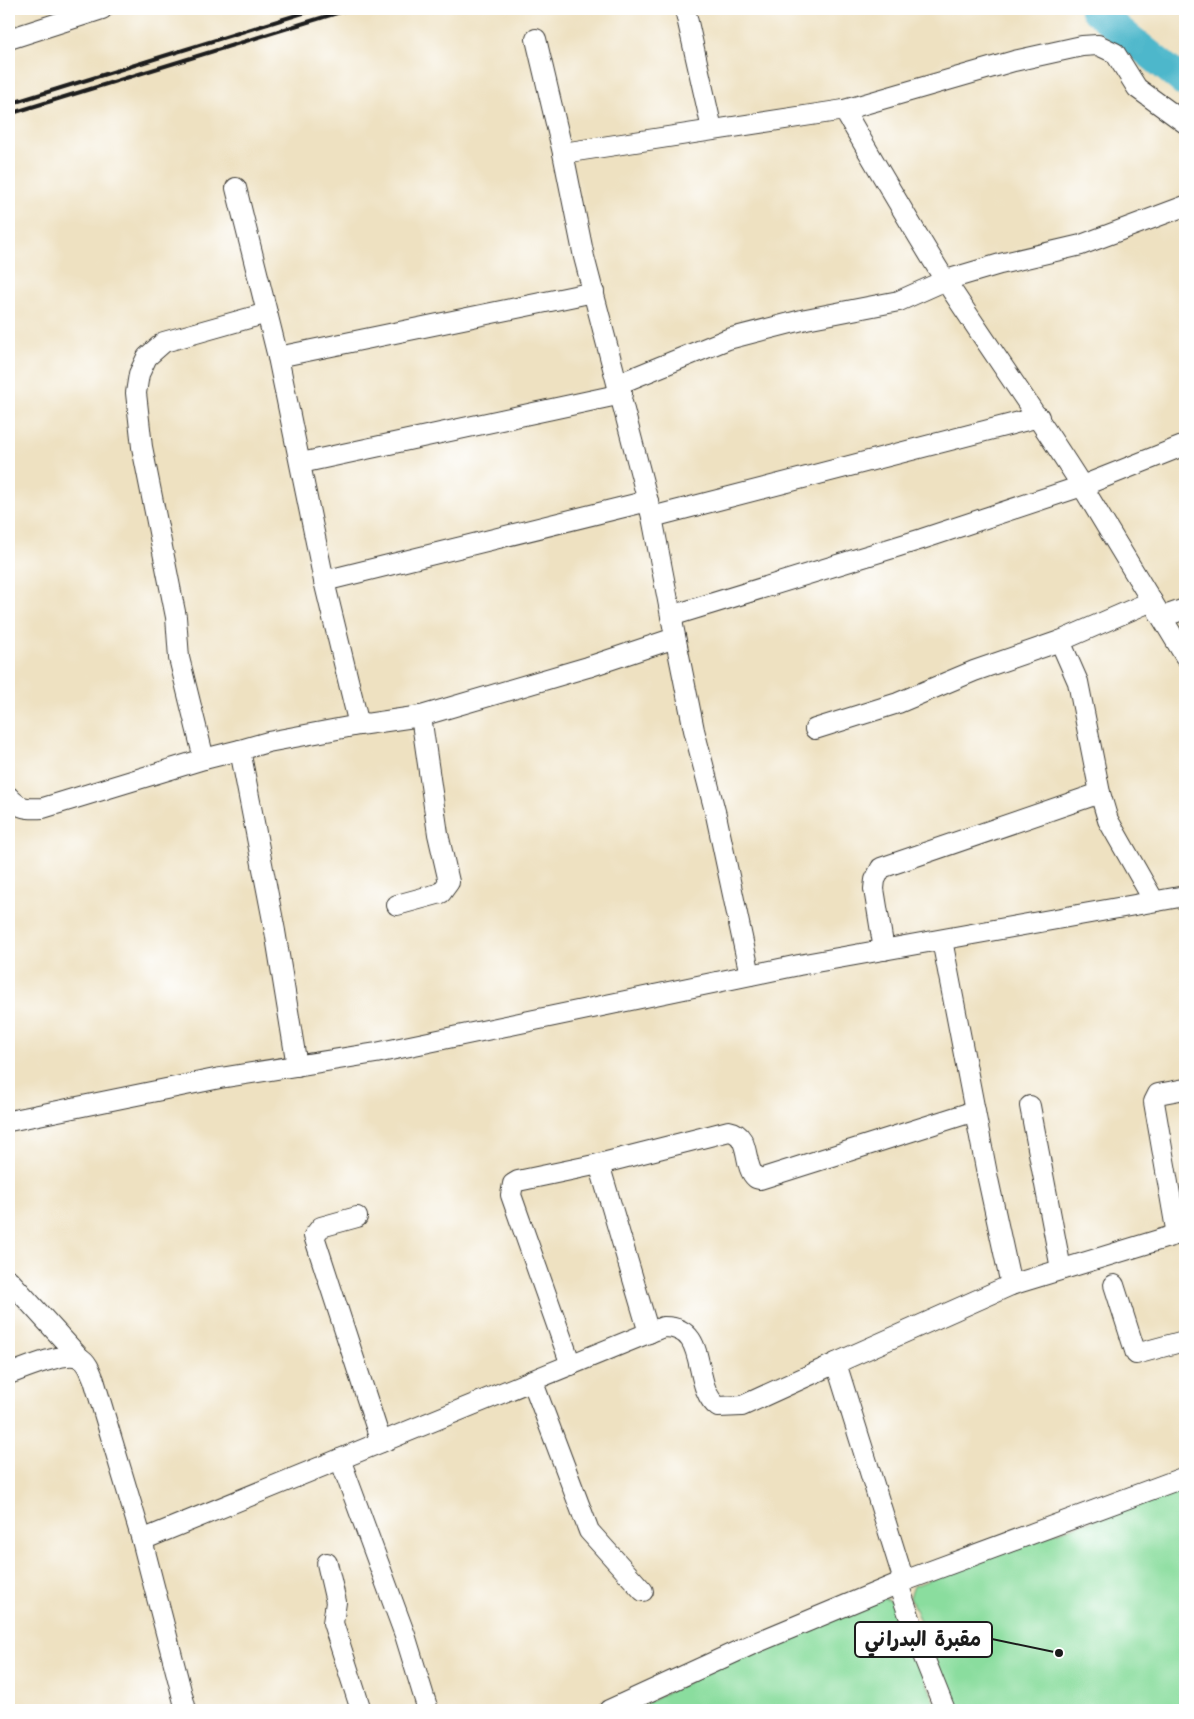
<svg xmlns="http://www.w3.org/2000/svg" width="1194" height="1719" font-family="'Architects Daughter','Playpen Sans Arabic',sans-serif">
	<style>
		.green { fill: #8add9e; stroke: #537c5d }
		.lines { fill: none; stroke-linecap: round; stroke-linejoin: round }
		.river { stroke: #4db7cb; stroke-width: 29 }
		.minor-casing { stroke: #3c3a35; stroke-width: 22 }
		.minor { stroke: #fff; stroke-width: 20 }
		.rail { stroke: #1c1c1c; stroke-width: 4 }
		.leader { fill: none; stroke: #1c1c1c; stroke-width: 2 }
		.callout-dot { fill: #1c1c1c; stroke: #fff; stroke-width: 2 }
		.callout { fill: #fff; stroke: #1c1c1c; stroke-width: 2 }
		.callout-label { font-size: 20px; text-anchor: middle; font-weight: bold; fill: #1c1c1c }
	</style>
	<rect width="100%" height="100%" fill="#fff"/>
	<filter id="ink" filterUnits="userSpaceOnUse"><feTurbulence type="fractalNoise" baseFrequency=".02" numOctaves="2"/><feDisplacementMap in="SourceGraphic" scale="10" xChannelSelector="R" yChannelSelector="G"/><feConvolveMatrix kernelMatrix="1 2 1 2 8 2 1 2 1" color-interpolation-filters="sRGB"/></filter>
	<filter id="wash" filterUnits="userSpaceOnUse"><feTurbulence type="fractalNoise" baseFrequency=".0096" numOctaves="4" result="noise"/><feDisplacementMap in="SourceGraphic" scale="20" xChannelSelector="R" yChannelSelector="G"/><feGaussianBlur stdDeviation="1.12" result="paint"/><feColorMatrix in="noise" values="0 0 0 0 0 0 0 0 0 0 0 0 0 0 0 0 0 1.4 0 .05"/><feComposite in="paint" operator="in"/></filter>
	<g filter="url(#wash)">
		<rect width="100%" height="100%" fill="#eee1c1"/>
		<g class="green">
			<path d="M1185,1488v222h-230l-45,-113 4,-11 92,-36z"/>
			<path d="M883,1598l11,4 44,108h-305l93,-47z"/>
		</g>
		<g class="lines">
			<path class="river" d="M1094,9l91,74"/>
		</g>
	</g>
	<g filter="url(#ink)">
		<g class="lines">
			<g class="minor-casing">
				<g id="minor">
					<path d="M685,9l27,120"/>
					<path d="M9,39l93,-30"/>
					<path d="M536,39l27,114 281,-43c33,57 66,114 101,170 45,69 93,136 137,206l103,-41"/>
					<path d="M844,110l170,-49 68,-15 16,-1 17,8 22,35 48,35"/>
					<path d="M563,153l21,104 68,260 19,99"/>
					<path d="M236,188l42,169 46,224"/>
					<path d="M278,357l316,-65"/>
					<path d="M618,384l110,-45 78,-20 93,-18 47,-21 54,-16 81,-19 104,-39"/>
					<path d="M301,463l321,-69"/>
					<path d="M652,517l387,-100"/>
					<path d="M1162,617l23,-8"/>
					<path d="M1060,641l18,41 22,111 8,27 46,81"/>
					<path d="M359,725l62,-9 167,-49 87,-29"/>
					<path d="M815,729l83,-26 76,-32 86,-30 92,-40"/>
					<path d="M204,759l-25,-101 -3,-41 -34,-170 -6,-54 3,-19 8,-17 17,-15 103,-29"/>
					<path d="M9,797c10,12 19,12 34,11l161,-49 36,-9"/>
					<path d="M397,905l44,-12 8,-11 -11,-48 -17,-118"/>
					<path d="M942,940l46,239 23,106"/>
					<path d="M884,950l-10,-61 1,-9 6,-12 219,-75"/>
					<path d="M750,975l-34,-160 -22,-85 -23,-114 251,-77 160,-53 103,170"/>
					<path d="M297,1066l-22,-135 -35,-181 28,-8 91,-17 -35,-144 324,-80"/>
					<path d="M1030,1106l31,163"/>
					<path d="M9,1121l211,-43 156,-25 423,-88 386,-69"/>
					<path d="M599,1164l50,169"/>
					<path d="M357,1217l-36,10 -7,9 67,206"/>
					<path d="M1177,1235l-23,-133 4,-8 27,-5"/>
					<path d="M9,1280l71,78"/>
					<path d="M1114,1285l22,69 48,-13 1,2"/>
					<path d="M571,1365l-60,-170 2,-11 5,-3 81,-17 130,-33c23,4 13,35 27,47l4,1 215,-68"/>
					<path d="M9,1374c15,-5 57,-24 71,-16 8,4 11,15 14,22l48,160"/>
					<path d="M532,1380l57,151 54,60"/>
					<path d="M340,1459l65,176 23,75"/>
					<path d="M327,1563l9,39 -3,21 28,87"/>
					<path d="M904,1581l-68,-218 175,-78 174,-53"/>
					<path d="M898,1584l23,66 24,60"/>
					<path d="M186,1710l-44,-170 521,-213c48,-1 27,59 55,80l24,-1 94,-43"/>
					<path d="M609,1710l144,-66 151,-63 281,-104"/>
				</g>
			</g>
			<use href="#minor" class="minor"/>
			<g class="rail">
				<path d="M9,104l307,-95"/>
				<path d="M9,114l341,-105"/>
			</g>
		</g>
	</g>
	<path class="leader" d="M1059 1653L992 1639"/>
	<circle class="callout-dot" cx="1059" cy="1653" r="5"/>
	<rect class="callout" x="855" y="1622" width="137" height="35" rx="5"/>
	<g class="callout-label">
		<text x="923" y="1646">مقبرة البدراني</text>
	</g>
	<rect width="1194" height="1719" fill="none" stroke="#fff" stroke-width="30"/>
</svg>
